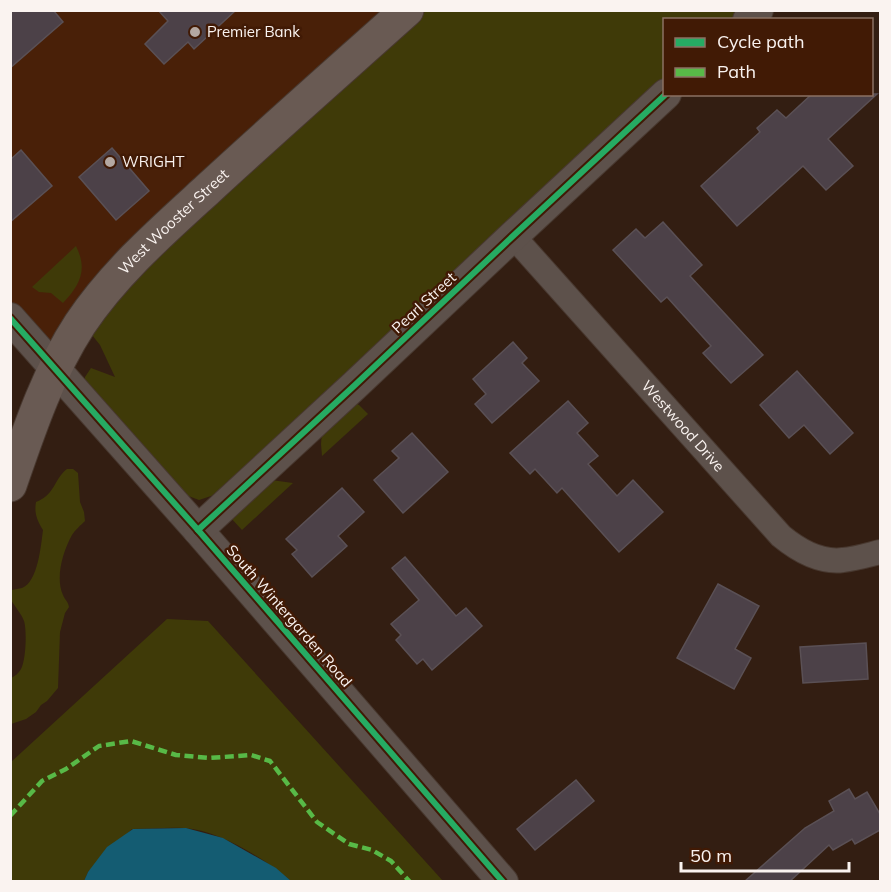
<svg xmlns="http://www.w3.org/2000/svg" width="891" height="892" font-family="Mulish,sans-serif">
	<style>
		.built { fill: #492008 }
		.green { fill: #3f3a08 }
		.water { fill: #145c72 }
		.building { fill: #4c4148; stroke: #5a5055; stroke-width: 1.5 }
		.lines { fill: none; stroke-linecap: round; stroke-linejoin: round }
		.minor-casing { stroke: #48382f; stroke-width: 26 }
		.tertiary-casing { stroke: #48382f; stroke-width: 32 }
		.secondary-casing { stroke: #48382f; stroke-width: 35 }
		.minor { stroke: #5d514b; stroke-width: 24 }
		.tertiary { stroke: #5d514b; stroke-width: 30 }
		.secondary { stroke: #695a53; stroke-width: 33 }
		.quiet { stroke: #58b947; stroke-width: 4.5; stroke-dasharray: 9 4.5; stroke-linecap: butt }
		.cycleway-casing { stroke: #411a05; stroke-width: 10 }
		.cycleway { stroke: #26ab63; stroke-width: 6 }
		.poi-dot { fill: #b4a8a2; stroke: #411a05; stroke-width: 2 }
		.labels { text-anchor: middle; stroke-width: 5; stroke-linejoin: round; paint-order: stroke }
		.poi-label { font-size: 15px; fill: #faf3f0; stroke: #411a05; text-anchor: start }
		.street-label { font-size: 15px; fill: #faf3f0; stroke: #411a05 }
	</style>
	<rect width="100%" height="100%" fill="#331e12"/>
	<path class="built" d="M10,11h376l-332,344 -43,-52z"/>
	<g class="green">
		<path d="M426,11h314l-10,8 -66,1v60l-444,413 -21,7 -21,-8 -93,-107v-8l6,-9 24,9 -15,-32 -8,-10 20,-28 82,-89z"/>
		<path d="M76,246c12,24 4,39 -13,57l-12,-10 -12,-1 -7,-5z"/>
		<path d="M353,402l6,3 9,9 -46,42 -1,-12 1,-12z"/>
		<path d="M67,469h6l5,4 2,29 4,10 1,9c-4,4 -10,9 -13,14 -9,16 -17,43 -9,60 2,5 5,6 6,12l-4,6 -5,19 -2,56 -11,13 -6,4 -5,7 -10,7 -15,5v-46c4,-2 7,-4 10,-9 5,-9 6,-39 3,-48 -3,-8 -9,-14 -13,-21l1,-10c3,-1 7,-1 10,-2 16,-6 19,-43 21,-58 -6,-10 -9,-17 -7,-28 20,-8 17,-22 31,-33z"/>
		<path d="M271,480l22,3 -51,47 -12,-13z"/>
		<path d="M167,619l41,2 235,260h-152c-26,-22 -72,-51 -107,-53 -17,-1 -35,1 -52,1l-44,43 -4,9 -73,1v-120z"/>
	</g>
	<path class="water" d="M186,828l37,10 53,30 15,13h-207l4,-9 19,-25 26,-18z"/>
	<g class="building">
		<path d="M10,10h43l10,12 -53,46z"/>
		<path d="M158,10h78l-42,39 -6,-7 -24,22 -19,-20 23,-23z"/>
		<path d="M812,94h65l-49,45 25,27 -27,24 -23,-24 -66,60 -36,-40 59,-54 -3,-4 20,-18 9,8z"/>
		<path d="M112,148l37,43 -33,29 -37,-43z"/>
		<path d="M21,150l31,36 -42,36v-62z"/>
		<path d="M663,222l39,43 -12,11 73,79 -32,28 -28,-30 8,-7 -44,-49 -6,5 -48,-52 23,-21 9,9z"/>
		<path d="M513,342l14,16 -5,5 17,18 -47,42 -17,-19 11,-10 -13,-15z"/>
		<path d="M797,371l56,62 -23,21 -26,-29 -15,13 -29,-33z"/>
		<path d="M568,401l20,22 -11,10 21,23 -10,8 29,32 16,-16 30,32 -44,40 -57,-64 -5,5 -22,-24 -5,5 -20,-21z"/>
		<path d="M412,433l36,39 -45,41 -29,-33 25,-22 -7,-7z"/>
		<path d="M342,488l22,24 -26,24 9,10 -35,31 -20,-23 5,-4 -11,-11z"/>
		<path d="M405,557l51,59 10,-8 16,18 -50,44 -9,-11 -6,5 -21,-24 5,-5 -10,-11 28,-24 -27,-32z"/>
		<path d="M718,584l41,22 -24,43 16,9 -17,31 -57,-31z"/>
		<path d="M866,643l2,36 -65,4 -3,-36z"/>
		<path d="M576,780l18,21 -59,49 -18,-21z"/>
		<path d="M849,789l6,10 12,-7 13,22v16l-25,14 -3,-5 -19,11 -4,-5 -40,37h-45l61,-54 29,-17 -5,-10z"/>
	</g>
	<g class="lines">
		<g class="minor-casing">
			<g id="minor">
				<path id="s1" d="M513,236l268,300c17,14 38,27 62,24 12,-1 25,-5 37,-8"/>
			</g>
		</g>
		<g class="tertiary-casing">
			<g id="tertiary">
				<path d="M748,20l10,-10"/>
				<path d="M10,318l188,212 305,352"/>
				<path d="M198,530l157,-145 158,-149 153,-142"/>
			</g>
		</g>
		<g class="secondary-casing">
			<g id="secondary">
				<path id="s2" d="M10,485c19,-55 38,-112 70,-161 35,-52 82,-93 128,-135 65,-60 132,-119 199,-179"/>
			</g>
		</g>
		<use href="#minor" class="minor"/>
		<use href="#tertiary" class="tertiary"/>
		<use href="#secondary" class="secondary"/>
		<path class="quiet" d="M10,816l32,-35 24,-12 33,-23 32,-5 45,14 33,3 42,-3 19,6 47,61 32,22 23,6 19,11 19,21"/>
		<g class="cycleway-casing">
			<g id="cycleway">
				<path d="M10,318l188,212 305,352"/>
				<path d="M198,530l157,-145 158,-149 153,-142"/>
			</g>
		</g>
		<use href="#cycleway" class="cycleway"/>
	</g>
	<g class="poi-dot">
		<circle cx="195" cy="32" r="6"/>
		<circle cx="110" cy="162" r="6"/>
	</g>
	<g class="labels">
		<g class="poi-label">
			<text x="207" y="37">Premier Bank</text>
			<text x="122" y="167">WRIGHT</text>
		</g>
		<g class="street-label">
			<text dy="5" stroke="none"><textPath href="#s2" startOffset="315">West Wooster Street</textPath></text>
			<text transform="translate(424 303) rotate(-43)" y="5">Pearl Street</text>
			<text dy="5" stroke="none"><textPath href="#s1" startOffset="255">Westwood Drive</textPath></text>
			<text transform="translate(289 616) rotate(49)" y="5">South Wintergarden Road</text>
		</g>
	</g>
	<rect width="891" height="892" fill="none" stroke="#faf3f0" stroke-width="24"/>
	<rect x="663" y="18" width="210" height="78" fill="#411a05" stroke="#8b7163" stroke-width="1.5"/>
	<rect x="675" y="38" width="30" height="9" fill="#26ab63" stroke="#8b7163" stroke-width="1.5"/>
	<text x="717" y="48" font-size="18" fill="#faf3f0">Cycle path</text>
	<rect x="675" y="68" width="30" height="9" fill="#58b947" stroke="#8b7163" stroke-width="1.5"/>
	<text x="717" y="78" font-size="18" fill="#faf3f0">Path</text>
	<path d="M681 862v9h168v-9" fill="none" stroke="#faf3f0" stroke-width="3"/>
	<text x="690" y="862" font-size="18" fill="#faf3f0" stroke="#411a05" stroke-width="4.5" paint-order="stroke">50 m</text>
</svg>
